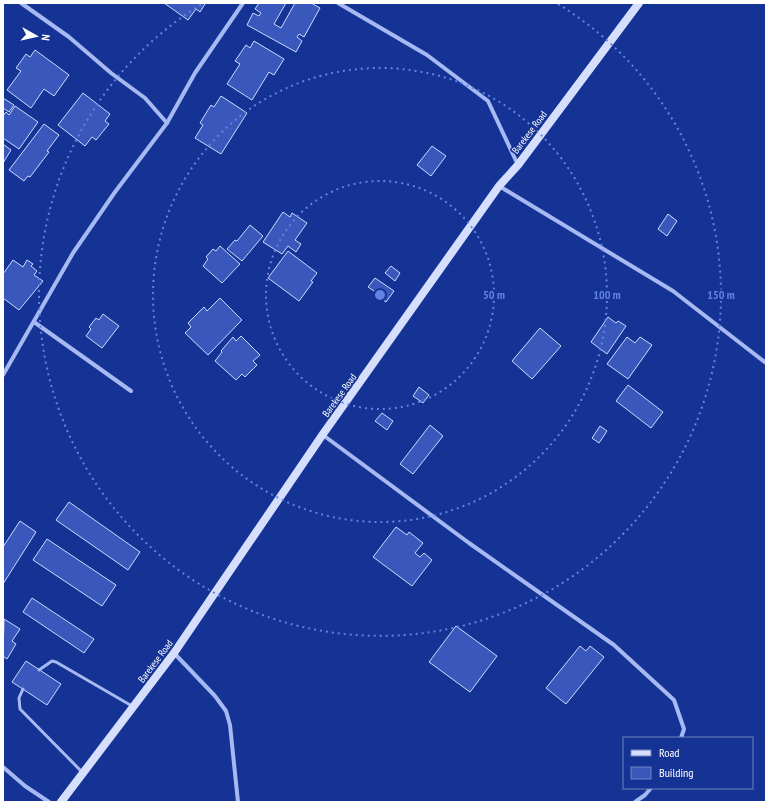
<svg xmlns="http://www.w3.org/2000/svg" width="769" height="805" font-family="'PT Sans Narrow',sans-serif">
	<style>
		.building { fill: #3a58bc; stroke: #cdd9fc }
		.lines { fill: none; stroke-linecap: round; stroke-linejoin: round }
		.service { stroke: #a6b9f2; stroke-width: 3 }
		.minor { stroke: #a6b9f2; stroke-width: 4 }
		.secondary { stroke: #d5defc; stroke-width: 8 }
		.ring { fill: none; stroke: #6183e4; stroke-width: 2; stroke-dasharray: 2 4 }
		.labels { text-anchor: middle; stroke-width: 3.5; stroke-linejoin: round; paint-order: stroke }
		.street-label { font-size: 10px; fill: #fff; stroke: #153395 }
		.centre { fill: #6183e4; stroke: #153395; stroke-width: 2 }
		.ring-label { font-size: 12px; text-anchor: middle; font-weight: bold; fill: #6183e4; stroke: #153395; stroke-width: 3.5; stroke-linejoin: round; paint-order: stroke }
	</style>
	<rect width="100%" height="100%" fill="#153395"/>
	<g class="building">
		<path d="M164,3h40l1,1 -5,8 -4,-3 -8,11z"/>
		<path d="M259,3h27l-12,21 7,4 14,-25h16l9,5 -16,29 -5,-3 -2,3 5,4 -6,11 -49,-27 6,-12 6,3 2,-3 -6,-4z"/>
		<path d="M254,41l30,18 -10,16 -5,-3 -17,28 -25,-16 13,-20 -5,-3 11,-16 4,3z"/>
		<path d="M35,50l34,25 -15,21 -10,-7 -13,19 -24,-18 14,-19 -5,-3 10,-14 4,3z"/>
		<path d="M83,93l27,21 -5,7 4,3 -13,16 -4,-3 -7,9 -27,-21z"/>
		<path d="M221,96l26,17 -26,41 -26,-16 8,-13 -3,-2 11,-18 3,2z"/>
		<path d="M3,98l11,7 -5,7 -6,-4z"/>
		<path d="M15,106l23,16 -19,27 -16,-11v-22l3,-4 3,3z"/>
		<path d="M44,124l15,11 -12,16 2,1 -19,25 -2,-1 -4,5 -15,-11z"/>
		<path d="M3,144l8,6 -8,13z"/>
		<path d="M432,146l14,10 -15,20 -14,-11z"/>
		<path d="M283,212l7,5 2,-4 15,10 -12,17 6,4 -5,8 -8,-6 -6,8 -19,-12z"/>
		<path d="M668,214l9,7 -10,15 -9,-7z"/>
		<path d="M250,225l13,11 -21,25 -15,-12 8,-9 2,1z"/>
		<path d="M220,246l20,18 -18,19 -19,-17 5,-7 -2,-2 7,-8 3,2z"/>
		<path d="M288,251l29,22 -6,8 2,1 -14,19 -31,-23z"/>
		<path d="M13,260l10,7 4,-7 6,4 -2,2 6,5 -3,4 9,6 -24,29 -16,-12v-24z"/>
		<path d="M391,266l9,7 -5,8 -10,-8z"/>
		<path d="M375,278l19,13 -8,11 -10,-7 1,-2 -9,-6z"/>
		<path d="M220,298l22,22 -34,35 -23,-22 6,-6 -3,-4 16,-16 3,4z"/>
		<path d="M103,314l16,12 -17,22 -16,-12 5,-7 -2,-2 7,-9 3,2z"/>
		<path d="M608,317l8,6 2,-2 8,5 -19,28 -16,-12z"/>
		<path d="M540,328l21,18 -29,33 -20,-18z"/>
		<path d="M241,336l19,19 -7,6 4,4 -12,12 -3,-3 -6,6 -21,-19 7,-9 -1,-1 12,-14 3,4z"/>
		<path d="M627,337l8,6 5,-6 12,8 -24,34 -21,-15z"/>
		<path d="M628,385l35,27 -12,16 -35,-27z"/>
		<path d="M419,387l10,8 -6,8 -10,-7z"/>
		<path d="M382,413l11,8 -6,9 -12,-9z"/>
		<path d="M430,425l13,11 -30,38 -13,-10z"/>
		<path d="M600,426l7,5 -8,12 -7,-5z"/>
		<path d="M69,502l71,50 -12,18 -72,-50z"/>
		<path d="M20,521l16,11 -33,52v-37z"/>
		<path d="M396,527l11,8 2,-3 14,11 -8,10 5,4 4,-4 8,7 -20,26 -39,-29z"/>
		<path d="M47,539l69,46 -14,21 -69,-46z"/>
		<path d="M32,598l62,41 -10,14 -61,-41z"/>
		<path d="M4,619l16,10 -8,12 4,3 -9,15 -4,-3z"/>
		<path d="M456,626l41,30 -27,36 -41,-30z"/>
		<path d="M580,646l6,5 4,-5 14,11 -38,47 -20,-16z"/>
		<path d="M26,661l35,23 -14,21 -35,-23z"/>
	</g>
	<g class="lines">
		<g class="service">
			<path d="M39,670l13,-9 4,1 76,44"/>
			<path d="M23,689l-4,9 1,11 63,64"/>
		</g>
		<g class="minor">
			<path d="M21,3l48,34 42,36 34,25 22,25"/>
			<path d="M338,3l89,52 61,46 30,64"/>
			<path d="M499,186l174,105 93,72"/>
			<path d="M34,322l97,69"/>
			<path d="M3,375l70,-122 42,-61 52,-69 28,-50 48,-70"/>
			<path d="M323,435l146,108 145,102 60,55 10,29 -3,9"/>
			<path d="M174,653l41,43 11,15 4,14 8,77"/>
			<path d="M3,767l22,19 24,16"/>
			<path d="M635,802l10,-7 6,-7"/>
		</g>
		<path class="secondary" d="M61,802l113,-149 149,-219 176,-248 19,-21 121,-162"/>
	</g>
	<g class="ring">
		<circle cx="380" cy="295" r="114"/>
		<circle cx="380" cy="295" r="227"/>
		<path d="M558 4A341 341 0 1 1 202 4"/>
	</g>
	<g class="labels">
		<g class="street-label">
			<text transform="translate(529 132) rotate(-53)" y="4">Barekese Road</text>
			<text transform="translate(339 395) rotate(-54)" y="4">Barekese Road</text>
			<text transform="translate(155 661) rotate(-53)" y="4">Barekese Road</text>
		</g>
	</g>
	<circle cx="380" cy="295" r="6" class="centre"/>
	<g class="ring-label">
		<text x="494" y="299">50 m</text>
		<text x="607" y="299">100 m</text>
		<text x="721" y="299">150 m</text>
	</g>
	<rect width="769" height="805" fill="none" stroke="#ffffff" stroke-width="8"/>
	<rect x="623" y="737" width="130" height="52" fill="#153395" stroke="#7385bf"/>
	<rect x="631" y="750" width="20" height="6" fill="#d5defc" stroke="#7385bf"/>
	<text x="659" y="757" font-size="12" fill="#ffffff">Road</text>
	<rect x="631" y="767" width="20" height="12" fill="#3a58bc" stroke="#7385bf"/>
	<text x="659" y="777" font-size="12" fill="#ffffff">Building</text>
	<g transform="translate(36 36) rotate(98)" stroke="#153395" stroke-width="3" paint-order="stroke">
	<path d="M0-3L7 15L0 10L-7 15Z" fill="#ffffff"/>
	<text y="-6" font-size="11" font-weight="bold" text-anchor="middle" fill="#ffffff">N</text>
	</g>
</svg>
